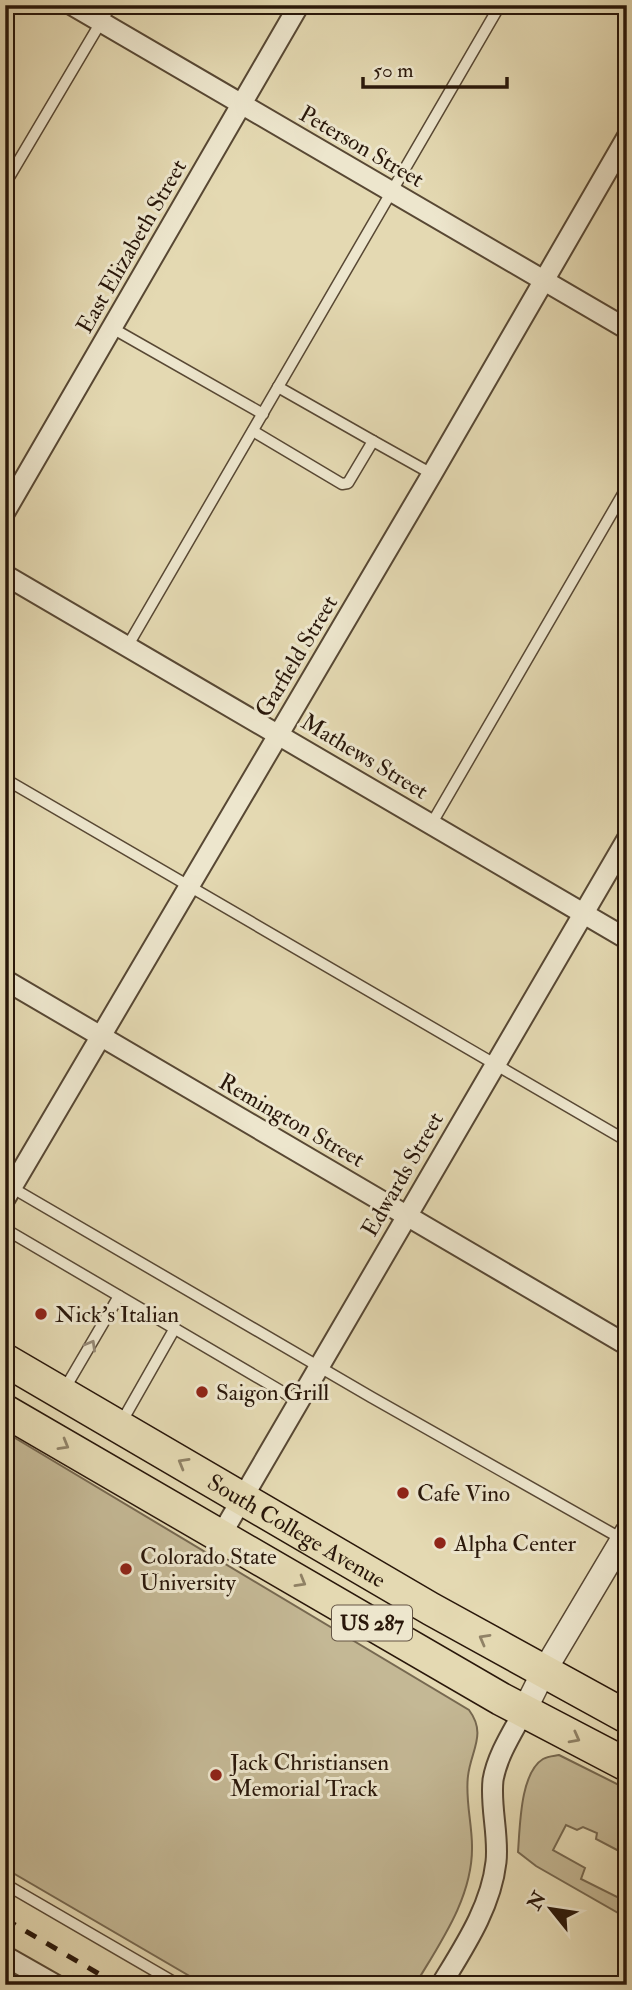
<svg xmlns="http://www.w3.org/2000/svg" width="632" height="1990" font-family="'IM FELL Double Pica',serif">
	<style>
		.green { fill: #c4b895; stroke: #766850; stroke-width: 2 }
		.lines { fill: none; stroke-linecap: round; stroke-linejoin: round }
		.service-casing { stroke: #584834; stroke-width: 13 }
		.minor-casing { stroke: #584834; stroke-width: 23 }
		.tertiary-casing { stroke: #584834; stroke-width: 26 }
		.trunk-casing { stroke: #29170a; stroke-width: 35 }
		.service { stroke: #ede6cd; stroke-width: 10 }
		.minor { stroke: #ede6cd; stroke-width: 19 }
		.tertiary { stroke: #ede6cd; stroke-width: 23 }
		.trunk { stroke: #e4d9b2; stroke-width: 32 }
		.rail { stroke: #29170a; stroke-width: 5; stroke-dasharray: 12 12; stroke-linecap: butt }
		.oneway { stroke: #958975 }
		.oneway2 { stroke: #908266 }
		.poi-dot { fill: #8f2418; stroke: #ede6cd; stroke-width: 2.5 }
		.labels { text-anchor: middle; stroke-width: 6; stroke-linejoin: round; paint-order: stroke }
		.shield { fill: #ede6cd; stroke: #645544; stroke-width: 2 }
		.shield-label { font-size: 21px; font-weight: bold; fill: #29170a }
		.street-label { font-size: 23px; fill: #29170a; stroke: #ede6cd }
		.poi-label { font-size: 23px; fill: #29170a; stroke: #ede6cd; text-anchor: start }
	</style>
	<rect width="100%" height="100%" fill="#e4d9b2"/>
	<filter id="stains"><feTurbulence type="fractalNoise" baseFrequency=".00286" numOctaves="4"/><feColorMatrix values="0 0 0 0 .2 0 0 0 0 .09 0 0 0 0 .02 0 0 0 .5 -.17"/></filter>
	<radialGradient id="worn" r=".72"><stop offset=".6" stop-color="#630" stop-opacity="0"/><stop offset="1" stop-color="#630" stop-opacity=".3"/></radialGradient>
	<g class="green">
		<path d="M5,1432l464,278c18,24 2,40 -1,66 -3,23 4,47 4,70 1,51 -32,97 -57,139h-210l-192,-112 -8,-9z"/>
		<path d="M559,1755l68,34v67l-3,3 -4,-2 -1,-6 -23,-12 1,-6 -14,-6 -6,3 -11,-5 -13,25 32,18 -4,11 40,20 6,-9v28l-91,-52 -18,-14c2,-25 2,-79 25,-93 5,-3 11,-3 16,-4z"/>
	</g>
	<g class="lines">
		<g class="service-casing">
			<g id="service">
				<path d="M5,184l106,-179"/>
				<path d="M112,328l151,86"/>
				<path d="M278,387l95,54"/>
				<path d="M253,431l89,53 6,-1 25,-42 59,33"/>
				<path d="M127,647l373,-642"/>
				<path d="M5,779l622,362"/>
				<path d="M432,823l195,-336"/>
				<path d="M9,1186l362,211 251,142"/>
				<path d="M5,1229l293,172"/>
				<path d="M64,1390l55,-94"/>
				<path d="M121,1423l54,-95"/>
				<path d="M5,1884l174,101"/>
			</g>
		</g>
		<g class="minor-casing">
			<g id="minor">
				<path d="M72,5l555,324"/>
				<path d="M5,512l294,-507"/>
				<path d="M5,575l622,364"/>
				<path d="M5,980l622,365"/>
				<path d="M5,1199l427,-725 195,-337"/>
				<path d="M221,1535l406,-696"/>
				<path d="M5,1956l51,29"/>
				<path d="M441,1985c23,-38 50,-78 55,-123 3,-27 -6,-55 -3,-82 4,-24 19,-47 31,-69"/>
			</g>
		</g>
		<g class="tertiary-casing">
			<path id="tertiary" d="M524,1711l19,-38 84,-141"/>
		</g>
		<g class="trunk-casing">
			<g id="trunk">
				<path id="s1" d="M5,1360l426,249 196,108"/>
				<path d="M5,1411l496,288 126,66"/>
			</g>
		</g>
		<use href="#service" class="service"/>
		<use href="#minor" class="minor"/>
		<use href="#tertiary" class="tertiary"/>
		<use href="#trunk" class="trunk"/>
		<path class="rail" d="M5,1919l113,66"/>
	</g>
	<defs><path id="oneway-chevron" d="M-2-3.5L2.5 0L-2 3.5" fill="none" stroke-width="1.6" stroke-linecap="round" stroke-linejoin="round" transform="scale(1.75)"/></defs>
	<use class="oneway" href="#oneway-chevron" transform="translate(91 1345) rotate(-60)"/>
	<g class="oneway2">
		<use href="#oneway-chevron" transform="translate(64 1445) rotate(30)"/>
		<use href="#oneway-chevron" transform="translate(183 1463) rotate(-150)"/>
		<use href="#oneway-chevron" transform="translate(301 1582) rotate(30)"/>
		<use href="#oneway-chevron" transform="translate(484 1639) rotate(-151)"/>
		<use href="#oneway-chevron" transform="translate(575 1738) rotate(28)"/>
	</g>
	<g class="poi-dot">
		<circle cx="41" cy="1314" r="7"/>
		<circle cx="202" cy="1392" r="7"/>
		<circle cx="403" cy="1493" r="7"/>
		<circle cx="440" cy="1543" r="7"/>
		<circle cx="126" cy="1569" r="7"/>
		<circle cx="216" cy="1775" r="7"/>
	</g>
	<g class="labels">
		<rect class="shield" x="332" y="1605.5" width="80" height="35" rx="5"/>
		<g class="shield-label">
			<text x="372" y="1630">US 287</text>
		</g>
		<g class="street-label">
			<text transform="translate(362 146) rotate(30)" y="8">Peterson Street</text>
			<text transform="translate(131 246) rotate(-60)" y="8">East Elizabeth Street</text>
			<text transform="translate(296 656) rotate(-59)" y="8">Garfield Street</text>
			<text transform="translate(365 756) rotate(31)" y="8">Mathews Street</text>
			<text transform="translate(292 1120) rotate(30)" y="8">Remington Street</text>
			<text transform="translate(402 1174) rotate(-60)" y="8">Edwards Street</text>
			<text dy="8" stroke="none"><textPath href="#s1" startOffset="338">South College Avenue</textPath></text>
		</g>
		<g class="poi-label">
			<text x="55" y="1322">Nick's Italian</text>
			<text x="216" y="1400">Saigon Grill</text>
			<text x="417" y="1501">Cafe Vino</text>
			<text x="454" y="1551">Alpha Center</text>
			<text x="140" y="1564">Colorado State<tspan x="140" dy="26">University</tspan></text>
			<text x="230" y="1770">Jack Christiansen<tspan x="230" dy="26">Memorial Track</tspan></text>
		</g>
	</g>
	<rect width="632" height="1990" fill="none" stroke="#e4d9b2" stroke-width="28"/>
	<rect x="7" y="7" width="618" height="1976" fill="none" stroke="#29170a" stroke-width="3.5"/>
	<rect x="14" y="14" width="604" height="1962" fill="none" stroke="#29170a" stroke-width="2"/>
	<g transform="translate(551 1909) rotate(300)" stroke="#ede6cd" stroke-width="5" paint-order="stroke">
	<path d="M0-5L12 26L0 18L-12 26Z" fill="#29170a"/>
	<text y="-10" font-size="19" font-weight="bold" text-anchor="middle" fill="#29170a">N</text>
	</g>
	<path d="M363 77v10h144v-10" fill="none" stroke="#29170a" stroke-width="3.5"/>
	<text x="373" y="77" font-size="21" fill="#29170a" stroke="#ede6cd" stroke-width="5" paint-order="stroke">50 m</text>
	<rect width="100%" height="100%" filter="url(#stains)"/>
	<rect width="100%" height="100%" fill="url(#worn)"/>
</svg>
